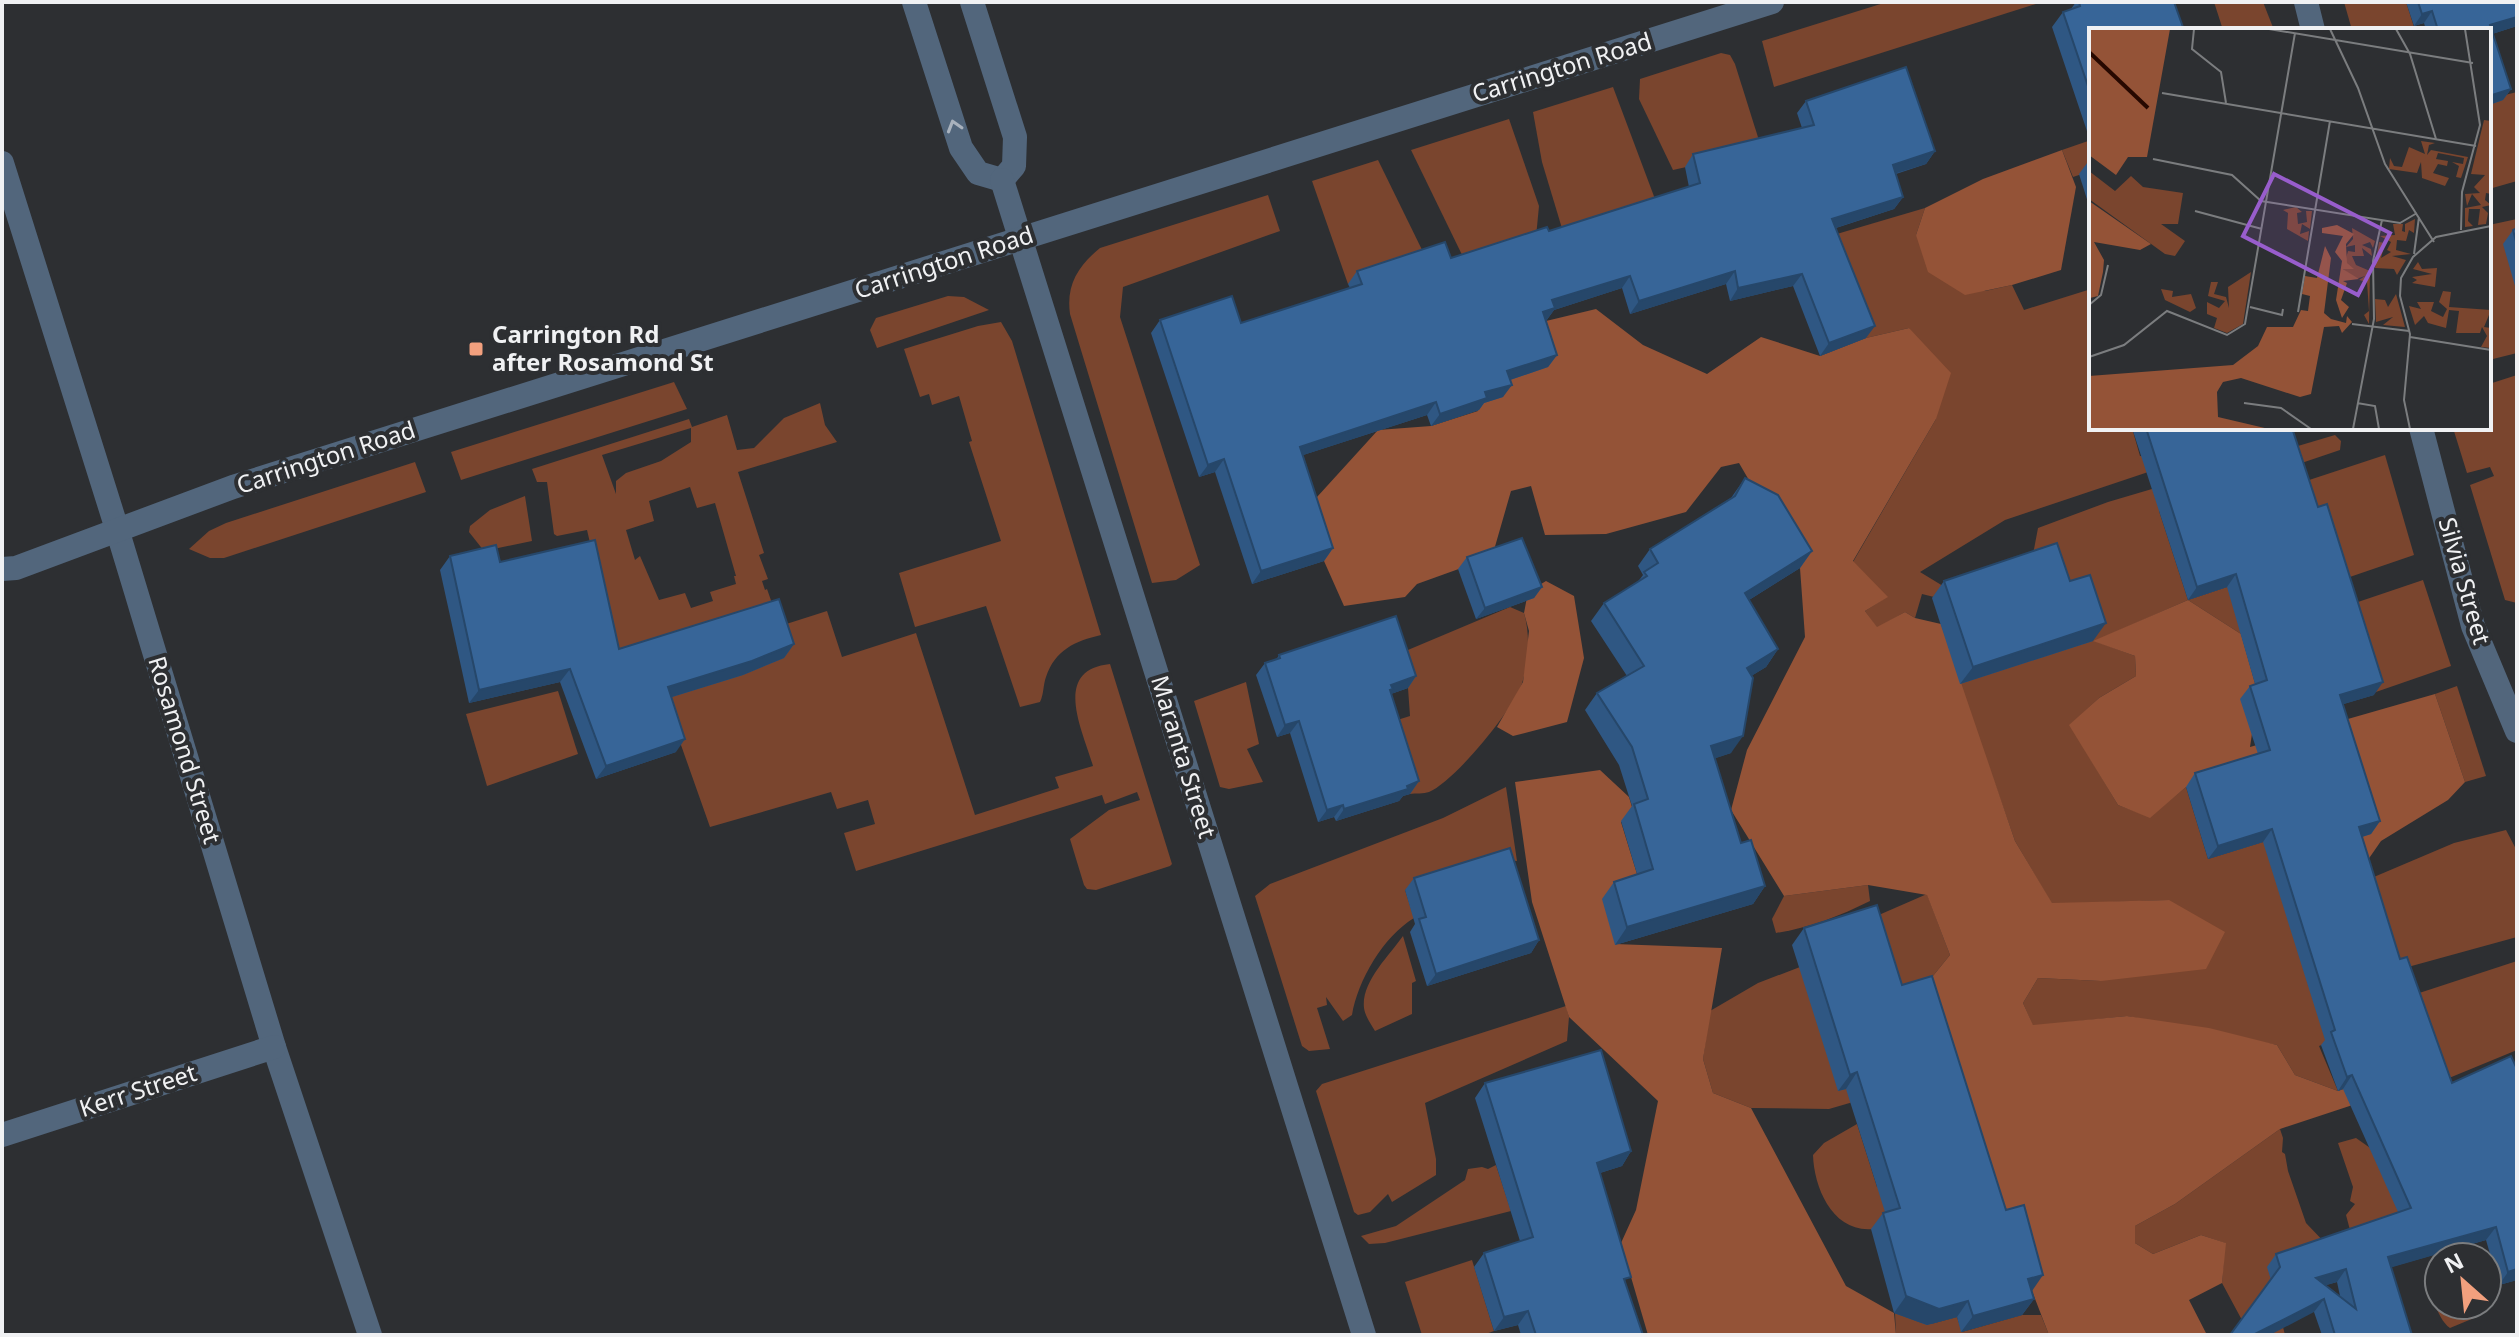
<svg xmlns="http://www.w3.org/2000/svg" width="2519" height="1337" font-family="'Noto Sans',sans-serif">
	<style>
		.green { fill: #7a452e; fill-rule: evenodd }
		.forest { fill: #945337 }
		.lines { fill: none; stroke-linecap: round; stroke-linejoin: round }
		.minor { stroke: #52667c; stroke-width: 24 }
		.wall { fill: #2f5783; fill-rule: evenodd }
		.shaded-wall { fill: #26476a }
		.building { fill: #376598; stroke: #26476a; stroke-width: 2; fill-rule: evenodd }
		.oneway { stroke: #a9b2bd }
		.poi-dot { fill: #f2a07e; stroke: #2d2f32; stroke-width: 3 }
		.labels { text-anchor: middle; stroke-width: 8; stroke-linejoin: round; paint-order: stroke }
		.street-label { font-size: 24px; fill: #f0f1f3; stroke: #2d2f32 }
		.poi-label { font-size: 24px; font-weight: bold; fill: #f0f1f3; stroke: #2d2f32; text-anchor: start }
		.inset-river { fill: none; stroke: #270800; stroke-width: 4 }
		.inset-road { fill: none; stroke: #7b7d7f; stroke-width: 2 }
		.view { fill: #985dcc; fill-opacity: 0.15; stroke: #985dcc; stroke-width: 4 }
		.inset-edge { fill: none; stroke: #f0f1f3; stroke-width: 4 }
	</style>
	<rect width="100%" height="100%" fill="#2d2f32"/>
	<g class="green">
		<path d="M1887,2h155l-268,85 -12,-46z"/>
		<path d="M2214,2h49l11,28h-51z"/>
		<path d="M2344,2h62l9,28h-63z"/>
		<path d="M1721,53l9,2 5,9 27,86 -89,20 -34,-71 1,-20z"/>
		<path d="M1613,87l45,120 -94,28 -22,-73 -9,-50z"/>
		<path d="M2517,92v89l-28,8v-84l12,-9z"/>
		<path d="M1509,119l30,87 -3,31 -70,26 -55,-113z"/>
		<path d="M2091,140v31l-18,6 -11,-27z"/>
		<path d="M1378,160l48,98 -78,26 -36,-103z"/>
		<path d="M1268,195l12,36 -157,56 -3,30 80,248 -24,15 -24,3 -82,-269c-4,-29 8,-48 30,-66z"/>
		<path d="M1925,208l-9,27 69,56 27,-6 12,25 67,-21v139h41l8,28 44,4 -179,60 -85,52 23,14 -9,11 -12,-3 -7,24 -10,-6 -28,16 -12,-17 22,-14 -34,-35 83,-143 -27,-91 -43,10 -36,-102z"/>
		<path d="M2517,219v134l-28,7v-135z"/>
		<path d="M948,296l16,1 25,13 -112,38 -7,-18 6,-12z"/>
		<path d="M1001,322l11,19 89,294c-26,6 -46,15 -55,42 -3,8 -2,17 -6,25l-20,5 -34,-101 -71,21 -16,-54 102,-32 -32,-99 3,-1 -13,-45 -27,9 -3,-11 -9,3 -16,-48 74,-23z"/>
		<path d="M2517,375v228l-12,-3 -35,-115 24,-9 -4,-9 -23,6 -14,-45h36v-44z"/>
		<path d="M674,382l13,27 -226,71 -10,-28z"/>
		<path d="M820,403l5,22 12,17 -99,30 26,81 -5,2 9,24 -6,2 3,9 2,-1 13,37 47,-15 15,46 74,-24 59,182 84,-27 -4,-11 38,-11c-10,-35 -42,-96 17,-102l62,200 -2,2 -74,24 -9,-1 -3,-4 -14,-46 39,-29 31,-10 -3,-8 -32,12 -3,-9 -246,76 -12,-38 31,-9 -7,-24 -31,9 -6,-17 -121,35 -46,-130 -48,-44 -29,-123 -30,6 -3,-2 -7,-52h-10l-5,-13 157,-50 3,8 35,-12 10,35 17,-2 30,-30zM691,428v14l-30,19 -35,12 -10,8v13l-14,-39zM690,487l7,21 18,-5 21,73h-2l2,8 -26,8 3,9 -22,7 -6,-15 -26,7 -19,-44 -5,4 -9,-30 28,-9 -5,-20z"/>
		<path d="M2335,435l6,6 -1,9 -181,61 29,89 66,-22 30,43 -43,13 -53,-34 -93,41 40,15 1,20 -37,22 -29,27 48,80 32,12 36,-30 22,72 87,-27 60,53 99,-42 52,-13 11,21v86l-120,33 -68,72 -10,4 19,45 -43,-16 -18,-30 -150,-29 -94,10 -10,-23 15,-25 63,3 68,-81 -117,4 -37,-63 -55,-157 71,-119 7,-37 70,-26z"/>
		<path d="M2385,455l29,100 -73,25 -44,-96z"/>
		<path d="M415,462l11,30 -202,66h-14l-21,-9 20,-18 17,-8z"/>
		<path d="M525,496l7,45 -48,10 -15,-19 1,-6 20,-16z"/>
		<path d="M2423,580l28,86 -78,27 -18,-90z"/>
		<path d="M1510,607l14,6c6,21 5,45 -1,67 -6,26 -69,102 -94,112 -5,2 -14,1 -19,2l-12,-37 -23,-30 35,-11 -2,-28 -12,-33z"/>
		<path d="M1246,682l13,62 -12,5 16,33 -34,7 -9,-2 -26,-86z"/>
		<path d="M2457,686l29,90 -21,6 -30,-88z"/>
		<path d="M558,691l20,63 -91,32 -21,-72z"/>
		<path d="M1506,787l11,74 -16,-1 -96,30 9,28c-31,19 -56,62 -62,97l-9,6 -17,-24 1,8 -10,3 13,41 -21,2 -7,-5 -47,-150 15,-12 173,-66z"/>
		<path d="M1868,885l2,16c-30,15 -61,27 -94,32l-4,-14 12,-23z"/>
		<path d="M1927,894l23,61 -30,37 -30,10 -25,-81z"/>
		<path d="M1403,936l13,45 -4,2v31l-37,17c-4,-7 -10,-15 -11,-23 -3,-26 25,-52 39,-72z"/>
		<path d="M2517,961v89l-68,28 -42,-81z"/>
		<path d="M1800,967l103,103 5,16 -79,23 -78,-1 -38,-15 -10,-34 7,-48 48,-28z"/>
		<path d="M1566,1006l3,11 -2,24 -142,62 11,56v16l-44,27 -4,-8 -18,18 -12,3 -4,-3 -38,-121 6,-7z"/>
		<path d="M1857,1124l20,63 99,13c-24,7 -48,14 -73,20 -9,3 -20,8 -30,9 -40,4 -59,-41 -60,-74l11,-12z"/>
		<path d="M2280,1129l3,9 -1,14 3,2 3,17 18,52 22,23 -51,57 8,32h-35l-28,-52 3,-40 -24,-8 -48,19 -18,-11v-17l40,-22z"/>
		<path d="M2356,1138l94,66 -100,26 -4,-15 9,-11 -5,-3 3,-14 -15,-44z"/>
		<path d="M1496,1165l15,46 -126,32 -16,1 -8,-8 35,-10 69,-46 3,-11 14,-2 6,2z"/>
		<path d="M1472,1260l22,71 -11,4h-61l-17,-53z"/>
		<path d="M2439,1264v41h37l-2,13 -24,10c-14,-10 -21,-41 -21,-58z"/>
		<path d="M1895,1313l27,10 8,-2 1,3 26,-7 5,15 60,-17h19l8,20h-153z"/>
	</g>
	<g class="forest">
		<path d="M2062,150l14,37 -15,83 -49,15 -47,10 -37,-23 -12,-37 9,-27 58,-29z"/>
		<path d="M1596,309l47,36 64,29 54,-37 59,19 46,-18 43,-10 42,45 -15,46 -83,142 35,36 -23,14 12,16 28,-15 10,6 26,6 74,217 37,62 117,-3 56,32 -19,37 -105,12 -63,-3 -15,25 10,22 94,-9 82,12 68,17 18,30 43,16 54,-21 6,20 -118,39 -105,75 -40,22v17l18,11 48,-19 25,8 -4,40 -33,17 18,35h-158l-17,-44 -59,-132 -53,-167 30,-37 -23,-60 -59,-10 -84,11 -53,-86 16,-60 58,-113 -5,-69 -61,-105 -18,4 -35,45 -80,22 -61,1 -14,-49 -20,5 -19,66 -75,27 -12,13 -61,9 -20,-45 -17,-53 71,-78 53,-4 47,-15 -2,-6 30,-24 40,-60z"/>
		<path d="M1546,581l28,15 10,62 -17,64 -54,14 -16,-9 26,-45 6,-51 -5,-18 4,-21z"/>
		<path d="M2188,600l53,34 17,60 -8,53 185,-53 30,88 -17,18 -67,41 -27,39 -168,-93 -36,31 -32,-13 -49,-80 30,-27 37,-22 -1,-20 -42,-15z"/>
		<path d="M1600,770l29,27 6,20 -14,5 20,65 -26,57 107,4 -19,111 10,34 38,15 95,178 48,27 2,22h-248l-27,-92 15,-33 22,-109 -89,-84 -37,-115 -17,-120z"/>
	</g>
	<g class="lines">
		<g class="minor">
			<path d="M914,2l47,146 17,25 24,7"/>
			<path d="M972,2l43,135 -1,29 -12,14"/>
			<path d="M2306,2l7,28"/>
			<path d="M2,163l115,366 157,518 96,288"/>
			<path d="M1002,180l362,1155"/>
			<path d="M2421,428l52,198 44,105"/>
			<path d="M2,569l14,-1 217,-81 1539,-485"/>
			<path d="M2,1135l272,-88"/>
		</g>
	</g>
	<g class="wall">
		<path d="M2076,2h98l-83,28v113l-39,-116 11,-15 8,-3z"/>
		<path d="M2406,2h111v24l-25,8 19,55 -8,11 -14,5v-75h-63l-2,-7 -10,3z"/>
		<path d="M1806,101l129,50 -9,13 -30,10 7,23 -9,12 -58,19 30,110 -46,18 -27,-70 -63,15 -4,-17 -96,30 -8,-26 -68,22 -8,11 11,34 -9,12 -38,13 -7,17 -19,6 -5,7 -48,16 -4,-11 -124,40 30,93 -9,13 -72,23 -37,-112 -16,5 -48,-144 9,-13 81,3 109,-35 -2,-4 9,-13 94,-13 98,-27 140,-44 -4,-20 8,-13 109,-26 -5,-15z"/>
		<path d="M2090,159h1v53l-12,-38z"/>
		<path d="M2091,220v19l-4,-13z"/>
		<path d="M2517,228v65l-14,-49 10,-14z"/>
		<path d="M2132,428h160l82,267 -31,9 37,117 -9,13 -9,3 38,122 52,124 65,-14v211l-18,5 -13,-45 -95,27 21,68h-90l-8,-23 -43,-32 -4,-13 9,-13 122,-42 -55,-123 -5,2 -17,-46 4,-5 -62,-198 -55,17 -22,-72 9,-14 63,-19 -18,-55 10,-13 5,-2 -28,-97 -39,13zM2337,1282l3,14 -14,-11z"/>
		<path d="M1745,478l67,73 -12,17 -51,32 29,49 -12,18 -15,9 -20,77 -16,5 26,85 24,43 -12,18 -138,41 -13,-46 12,-17 23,-8 -16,-53 11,-15 -13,-41 -34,-55 12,-17 30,-17 -36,-55 13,-18 33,-20 6,-8 -5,-9 12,-17 81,-51z"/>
		<path d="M450,556l50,6 119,87 175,-5 -10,14 -41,17 -71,22 4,55 -80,27 -36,-97 -91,21 -29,-133z"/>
		<path d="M1467,557l75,30 -8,11 -58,21 -18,-50z"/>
		<path d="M1944,581h126l23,60 -133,43 -28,-86z"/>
		<path d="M1279,655l137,21 -8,12 -17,6 28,87 -9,13 -7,2 -4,5 -63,20 -2,-4 -16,5 -28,-89 -13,4 -21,-62 9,-12 11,-3z"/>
		<path d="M1414,878l125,62 -8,13 -104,33 -17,-54 5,-8 -10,-34z"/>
		<path d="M1804,928l98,57 130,306 2,8 -12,16 -61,17 -4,-15 -30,8 -33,-12 -23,-84 12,-16 2,-1 -39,-123 -8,2 -46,-146z"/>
		<path d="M1485,1083l146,68 -9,15 -22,7 26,111 17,51h-122l-3,-10 -24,6 -20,-64 10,-14 36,-12 -45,-143z"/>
	</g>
	<g class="shaded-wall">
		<path d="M2432,11l-8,12 -10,3 8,-12z"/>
		<path d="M2517,17v9l-28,9 1,-10z"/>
		<path d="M2511,89l-8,11 -14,5v-9z"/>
		<path d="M1935,151l-9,13 -42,13 9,-12z"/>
		<path d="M1903,197l-9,12 -71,23 9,-13z"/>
		<path d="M1735,271l-9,13 -96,30 9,-13z"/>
		<path d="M1802,274l-9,12 -63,15 8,-13z"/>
		<path d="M1630,276l-8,12 -68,22 -8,11 -12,4 18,-25z"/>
		<path d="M1875,326l-9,12 -46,18 9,-13z"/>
		<path d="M1557,355l-9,12 -50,17 9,-13z"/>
		<path d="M1512,385l-9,12 -19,6 -5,7 -48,16 9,-12 45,-22z"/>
		<path d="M1436,402l-9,13 -136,44 9,-12z"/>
		<path d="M1224,459l-9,13 -16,5 9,-12z"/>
		<path d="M1333,548l-9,13 -72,23 9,-13z"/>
		<path d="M1812,551l-12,17 -67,42 12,-17z"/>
		<path d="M2236,574l-9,13 -39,13 9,-13z"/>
		<path d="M1542,587l-8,11 -58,21 9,-11z"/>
		<path d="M2106,623l-13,18 -133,43 13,-17z"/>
		<path d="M794,644l-10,14 -41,17 -84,26 9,-14z"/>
		<path d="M1778,649l-12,18 -31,19 12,-18z"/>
		<path d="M570,669l-10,13 -91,21 10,-13z"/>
		<path d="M1416,676l-8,12 -20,7 3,-10z"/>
		<path d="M2383,682l-9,13 -43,13 9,-13z"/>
		<path d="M1299,721l-9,12 -13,4 8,-12z"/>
		<path d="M1743,736l-12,17 -32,11 12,-18z"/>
		<path d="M685,739l-9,13 -80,27 10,-13z"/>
		<path d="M1419,781l-9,13 -7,2 -4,5 -63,20 8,-12z"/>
		<path d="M1343,805l-9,12 -16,5 9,-12z"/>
		<path d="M2380,821l-9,13 -22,7 10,-14z"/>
		<path d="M2272,829l-9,13 -55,17 10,-13z"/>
		<path d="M1765,886l-12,18 -138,41 12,-18z"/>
		<path d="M1539,940l-8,13 -104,33 9,-12z"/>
		<path d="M1857,1072l-11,17 -8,2 12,-16z"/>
		<path d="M2352,1075l-9,14 -5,2 9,-14z"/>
		<path d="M1631,1151l-9,15 -35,11 10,-14z"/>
		<path d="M2496,1227l-10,13 -107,31 9,-14z"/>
		<path d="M2346,1269l-9,13 -30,9 9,-13z"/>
		<path d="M2517,1269v11l-18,5 9,-13z"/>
		<path d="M2043,1275l-11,16 -4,-12z"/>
		<path d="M1906,1296l62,5 -11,16 -30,8 -33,-12z"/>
		<path d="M2034,1299l-12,16 -61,17 12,-16z"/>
		<path d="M2324,1299l-10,13 -44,23h-17z"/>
		<path d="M1528,1311l-10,14 -24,6 10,-14z"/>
	</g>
	<g class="building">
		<path d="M2079,2h95l10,28h-93v65l-28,-83 17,-6z"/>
		<path d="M2418,2h99v15l-27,8 21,64 -22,7v-66h-51l-6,-19 -10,3z"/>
		<path d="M1906,67l29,84 -42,14 10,32 -71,22 43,107 -46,17 -27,-69 -64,14 -3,-17 -96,30 -9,-25 -78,24 3,8 -12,4 14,43 -50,16 5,14 -27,7 2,6 -47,16 -4,-12 -136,45 33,101 -72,23 -37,-112 -16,6 -48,-145 72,-24 9,27 121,-39 -5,-13 88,-29 6,16 96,-31 2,4 151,-48 -7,-29 121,-29 -8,-24z"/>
		<path d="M2517,228v17l-4,-15z"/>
		<path d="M2146,428h146l26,79 9,-3 56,178 -43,13 40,126 -21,6 41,132 7,-2 45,126 59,-27 6,13v200l-9,3 -12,-45 -108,30 24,78h-77l-11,-36 -71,36h-23l50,-68 -4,-13 135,-46 -59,-133 -5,2 -16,-45 4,-2 -63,-201 -54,17 -23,-73 75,-23 -20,-64 17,-6 -31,-106 -39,13zM2346,1269l10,40 -40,-31z"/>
		<path d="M1745,478l33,17 34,56 -67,42 33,56 -31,19 6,10 -10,58 -32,10 30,97 10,-3 14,46 -138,41 -13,-45 39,-13 -19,-65 14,-5 -16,-52 -35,-54 47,-27 -40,-63 43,-27 -3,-4 14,-9 -8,-14 85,-53z"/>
		<path d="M1522,538l20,49 -57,21 -18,-51z"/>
		<path d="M595,540l24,109 160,-50 15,45 -42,17 -84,26 17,52 -79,27 -36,-97 -91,21 -29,-134 46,-11 4,17z"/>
		<path d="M2057,543l13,38 20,-6 16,48 -133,44 -29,-86z"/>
		<path d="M1396,616l20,60 -25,9 2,4 -3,1 29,91 -12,5 1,3 -64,20 -1,-4 -16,5 -28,-89 -14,4 -20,-62 15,-5 -1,-3z"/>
		<path d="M1510,848l29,92 -103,34 -17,-55 7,-2 -12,-39z"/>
		<path d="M1877,905l25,80 30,-9 74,234 18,-5 19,70 -15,4 6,20 -61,17 -5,-15 -29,8 -33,-13 -23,-83 17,-5 -43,-136 -7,3 -46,-147z"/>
		<path d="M1601,1050l30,101 -34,12 34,114 -7,2 19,56h-107l-8,-24 -24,6 -20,-64 49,-16 -48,-154z"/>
	</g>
	<defs><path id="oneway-chevron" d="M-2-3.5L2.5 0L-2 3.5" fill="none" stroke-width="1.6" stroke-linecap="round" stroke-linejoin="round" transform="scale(2)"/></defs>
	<use class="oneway" href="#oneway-chevron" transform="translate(954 126) rotate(-107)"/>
	<rect class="poi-dot" x="468" y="341" width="16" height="16" rx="4"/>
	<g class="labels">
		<g class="street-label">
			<text transform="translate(1562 68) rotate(-17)" y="8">Carrington Road</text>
			<text transform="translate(944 263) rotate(-18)" y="8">Carrington Road</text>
			<text transform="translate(326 458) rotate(-18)" y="8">Carrington Road</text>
			<text transform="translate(2464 581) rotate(74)" y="8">Silvia Street</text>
			<text transform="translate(184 750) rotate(73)" y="8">Rosamond Street</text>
			<text transform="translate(1183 757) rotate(73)" y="8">Maranta Street</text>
			<text transform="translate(138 1091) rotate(-18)" y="8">Kerr Street</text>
		</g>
		<g class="poi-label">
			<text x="492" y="343">Carrington Rd<tspan x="492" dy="28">after Rosamond St</tspan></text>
		</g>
	</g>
	<g transform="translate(2089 28)">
		<rect width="402" height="402" fill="#2d2f32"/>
		<path d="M395,92l7,1v73l-5,-1 -1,7 6,5 -9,2 6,6 -2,11 -8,1 2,-16h-11l-1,12 5,5 -8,1v-19l16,-3 -9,-11 -5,12 -2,-12 15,-1 -6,-6 11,-12 -14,-1zM332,113l14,2 -6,2 -2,10 4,-5 37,7 -7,21 -5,-1 3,-11 -7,-4 11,2 1,-6 -26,-5 -2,6 12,2 -1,5 -9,-2 -5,9 16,5 -4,8 -23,-8 -1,-16 -4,11 -28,-4 1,-11 4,8 8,1 7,-20 16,7zM0,143l26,20 16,-15 12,11 40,6 -5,31h-17l24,17 -10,15 -10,-2 -76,-55zM207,179l6,5 -5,1 1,11 9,-2 -1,-11h6l-2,18 -8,-5 -2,10 9,-3 -1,10 -21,-12 1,-16 -5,-3zM326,191l-1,14 -5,-3 -3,11 -9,-1 -1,10 15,4 -19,2 14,4 -9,15 -3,-6 -19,-1 4,-26 6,1 -4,15 10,-6 -4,-2 4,-8 -11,-6 15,-1 -2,-11h10l-1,7 3,1v-8zM263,200l23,13 -2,7 -3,-6 -8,3 9,4 1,7 -10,-8 2,8h-12l4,9 14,6 -1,53 -5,-9 5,-4 -2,-29 -8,-2 6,-4 -9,3 -13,-10 5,-18 7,1v-7l-9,2 7,-8zM329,234l4,7 15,-1 -2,19 -23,-4 5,-3 -5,-3 20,-3 -19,-5zM162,244l-8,52 -16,9 -13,-5 3,-10 -10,-4v-12l12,6 6,-7 -17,-5 3,-14h7l-4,12 12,3 3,11 -1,-21zM72,261l12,2 -1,6 19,-3 5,14 -6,4 -25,-12zM354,263l8,1 -2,15 42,3 -7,17 7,1v20l-10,-1 6,-11 -5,-9 -2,6h-24l3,-22 -10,-1 -3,18 -18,-5 -4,-7 -9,9 -6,-19 12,3 -4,-7h17l-3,9 12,6 4,-8 -8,-7zM307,266l9,33 -22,-2 10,-8 -17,5 -1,-23 10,1 3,7z" fill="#7a452e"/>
		<path d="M0,1h81l-23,128h-19l-12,18 -27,-20zM0,173l62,43 -11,6 -46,-8 10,18 -1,12 -5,24 -8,2 -1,6zM248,197l17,9 -8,10 1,19 7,6h-11l16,10 -16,2 4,2 -6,17 8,7 -7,11 -6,-18 6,-39 -7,-9 8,-16 -21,-3v-5zM236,218l6,12 -7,55 7,6 15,4 1,-7 5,6 -10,11 -3,-7 -15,1 -13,67 -11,3 -59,-19 -18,4 -6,10 1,25 51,12h-180v-53l144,-11 25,-19 9,-19h26l8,-17 7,1 2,-15 -8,-2 3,-18 12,2z" fill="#945337"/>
		<path class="inset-river" d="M0,24l59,56"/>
		<path class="inset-road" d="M105,1l-2,20 29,23 5,31M180,1l204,34M241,1l28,59 27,76 49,78M307,1l14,25 26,85M73,65l314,53M64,131l79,16 29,26 139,22 17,-10M106,183l67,18M372,202l1,-38 18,-67 -15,-96M325,226l5,-37M0,277l12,-10 7,-30M161,279l32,8 1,-6M209,284l32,-191M263,296l57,7M321,309l81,13M0,329l35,-12 43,-34 60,24 18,-11 50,-291M155,375l37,5 30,21M268,375l18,3 4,23M264,401l21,-110 -1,-58 9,-41M321,401l-6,-29 6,-66 -10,-38 1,-18 12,-21 23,-20 55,-11"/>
		<path class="view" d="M185,146l116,59 -32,62 -115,-59z"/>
		<rect width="402" height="402" class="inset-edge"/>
	</g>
	<rect width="2519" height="1337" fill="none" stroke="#f0f1f3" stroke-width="8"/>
	<g transform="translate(2463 1281) rotate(333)"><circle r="38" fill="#2d2f32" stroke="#7b7d7f" stroke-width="2"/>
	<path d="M0-6L14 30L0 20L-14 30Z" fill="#f2a07e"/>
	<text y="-12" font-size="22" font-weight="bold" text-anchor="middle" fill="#f0f1f3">N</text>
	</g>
</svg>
